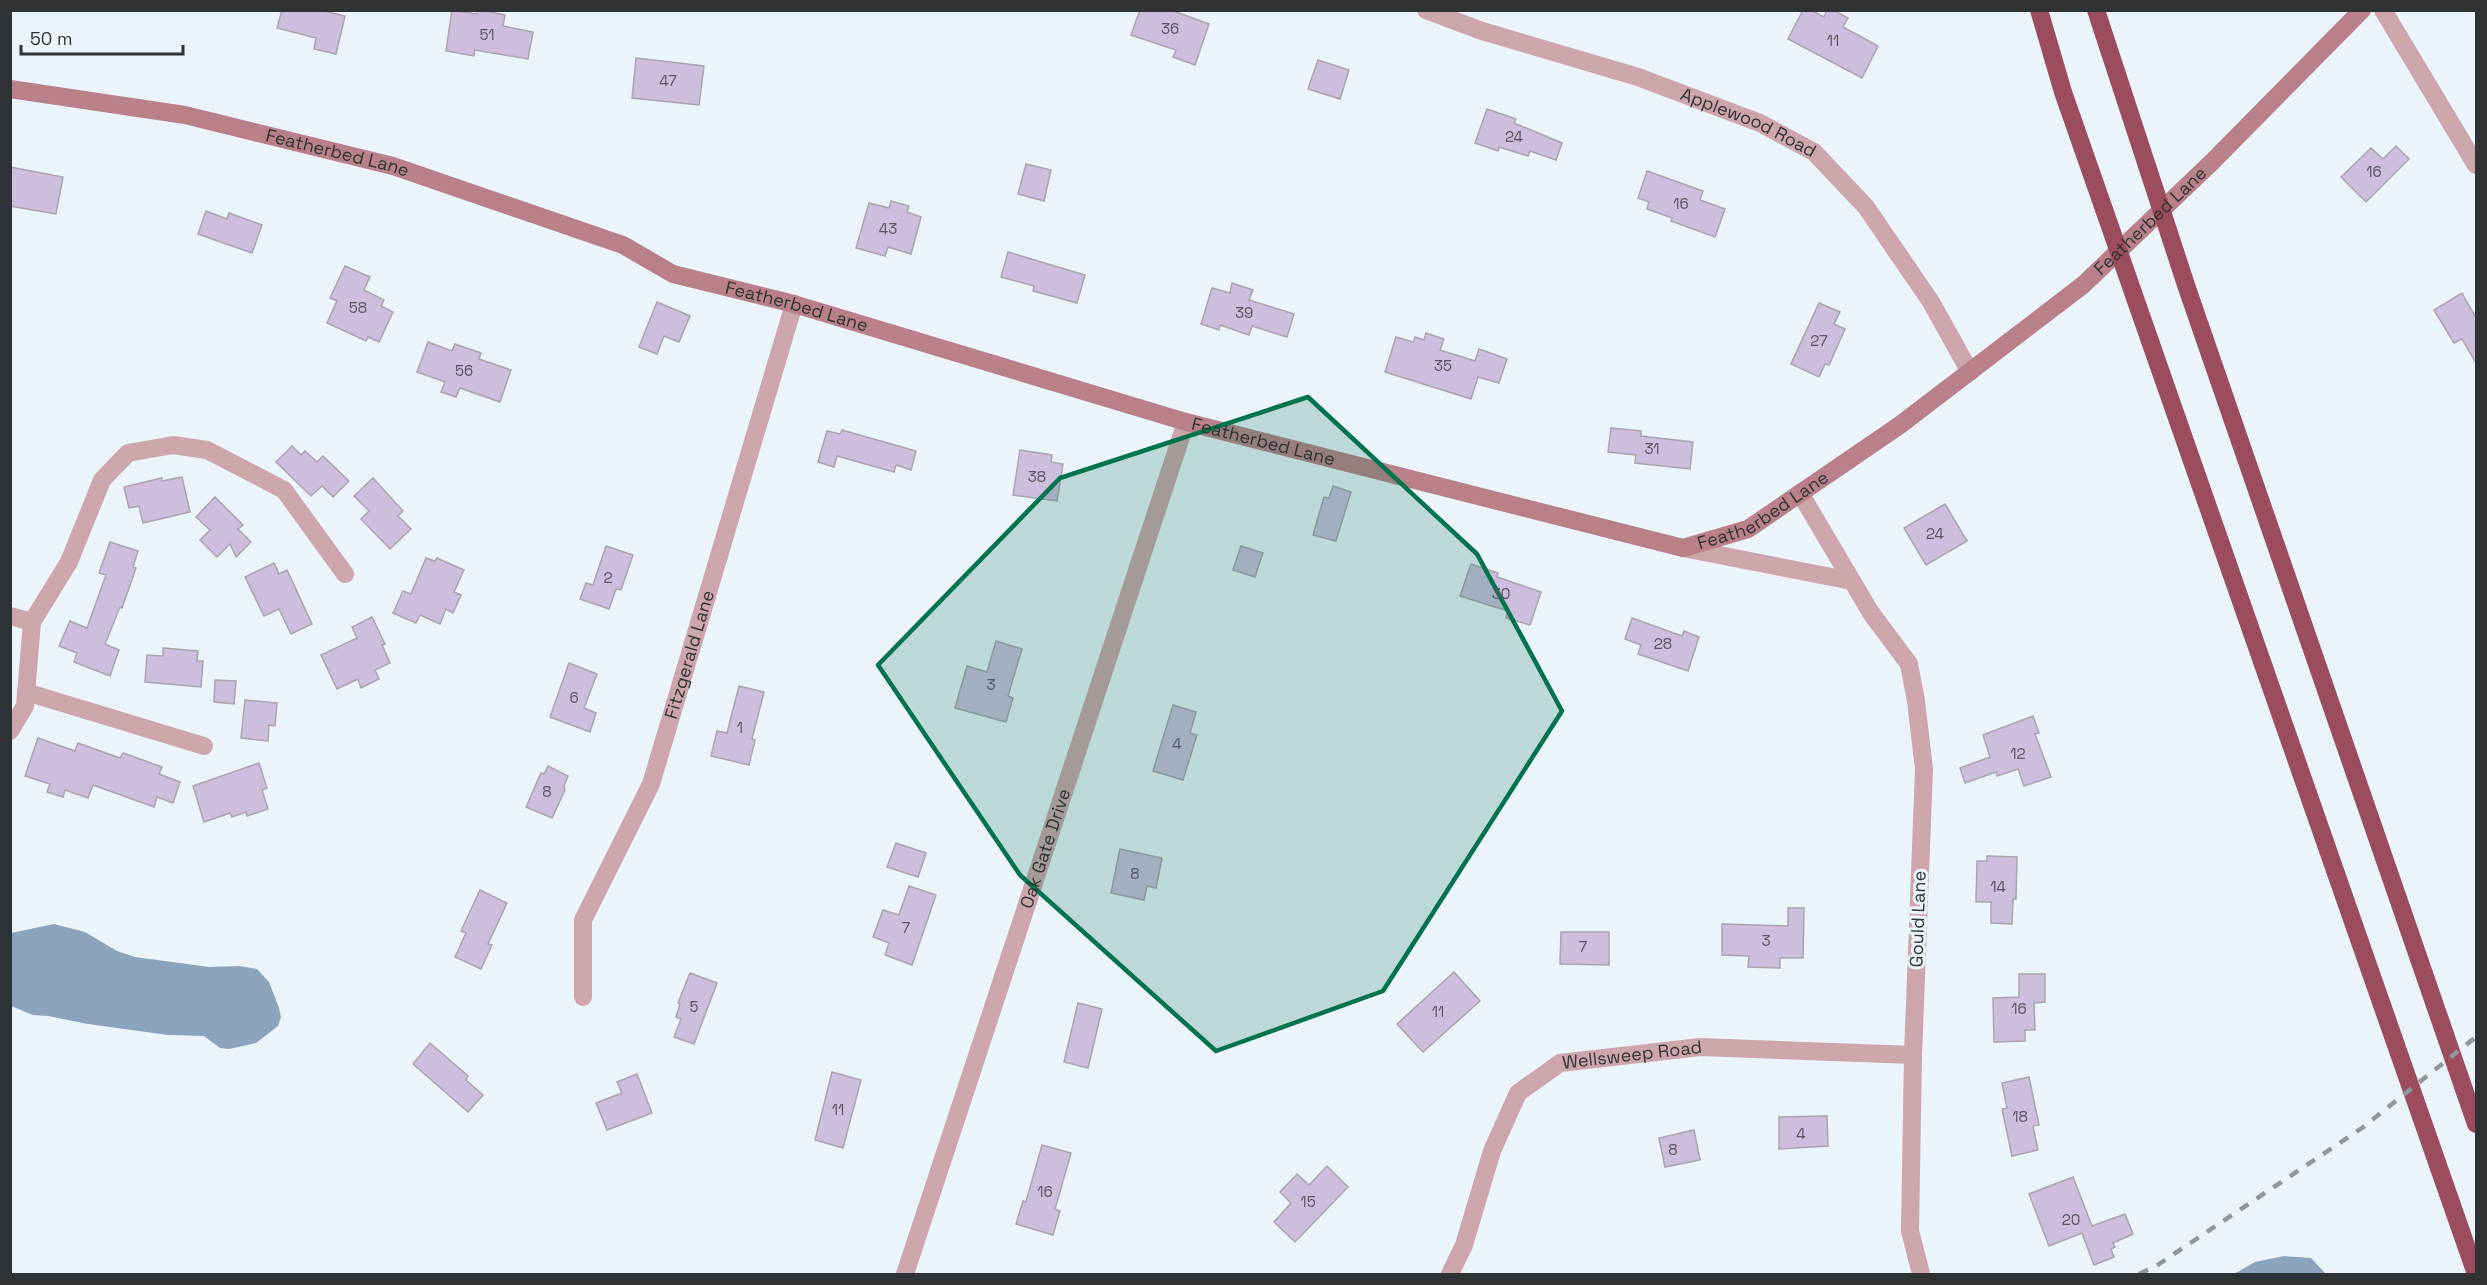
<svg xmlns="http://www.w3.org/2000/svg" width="2487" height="1285" font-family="'Space Grotesk',sans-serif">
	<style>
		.water { fill: #8ba4bc }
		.building { fill: #ccbedc; stroke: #a9a4ad; stroke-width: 1.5 }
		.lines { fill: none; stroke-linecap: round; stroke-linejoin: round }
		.street { stroke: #cda6ac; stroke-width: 18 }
		.secondary { stroke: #b9808a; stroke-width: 18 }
		.highway { stroke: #9b4d5d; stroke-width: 18 }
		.rail { stroke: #91979c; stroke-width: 4.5; stroke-dasharray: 10 10; stroke-linecap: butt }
		.marked { fill: #02734d; fill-opacity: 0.2; stroke: #02734d; stroke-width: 4.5; stroke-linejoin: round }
		.labels { text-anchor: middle; stroke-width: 6; stroke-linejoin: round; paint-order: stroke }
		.number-label { font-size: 15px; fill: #575660 }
		.street-label { font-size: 18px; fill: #303336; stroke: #ebf3fb }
	</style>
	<rect width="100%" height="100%" fill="#ebf3fb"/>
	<g class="water">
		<path d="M54,924l31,8 32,19 18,6 74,10 30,-1 18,3 12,13 10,26 2,9 -3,9 -22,17 -27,6 -9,-1 -16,-12 -36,-1 -80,-11 -40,-8 -15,-1 -22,-9v-73z"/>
		<path d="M2284,1256l27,2 15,16h-92l21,-12z"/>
	</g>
	<g class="building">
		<path d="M282,10h38l25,6 -9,38 -22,-5 2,-11 -39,-10z"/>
		<path d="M452,10l24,4 1,-4h5l23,5 -2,11 30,6 -5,27 -53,-9 -1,6 -28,-5z"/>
		<path d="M1140,10h31l38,14 -14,41 -22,-8 3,-7 -45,-15z"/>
		<path d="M1803,10h8l13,7 3,-7h6l15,8 -5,9 35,19 -16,32 -74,-39z"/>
		<path d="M636,58l68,8 -5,39 -67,-7z"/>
		<path d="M1318,60l31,10 -9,29 -32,-10z"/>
		<path d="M1487,109l29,10 -2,4 48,20 -6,17 -26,-9 -2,5 -29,-9 -1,4 -23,-8z"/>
		<path d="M2396,146l13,13 -43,43 -25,-25 30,-29 12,11z"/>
		<path d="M1026,164l25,6 -7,31 -26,-7z"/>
		<path d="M10,167l53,10 -7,37 -46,-8z"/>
		<path d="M1647,171l56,20 -3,9 25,9 -10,28 -44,-16 1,-3 -25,-9 2,-7 -11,-4z"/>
		<path d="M891,201l18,5 -2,6 14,5 -10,37 -23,-7 -3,9 -29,-8 13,-45 20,5z"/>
		<path d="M206,211l21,8 2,-6 33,12 -10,28 -54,-19z"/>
		<path d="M1008,252l77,23 -8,28 -44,-12 1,-5 -33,-9z"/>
		<path d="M345,266l25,11 -6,13 20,10 -3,6 12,6 -14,30 -11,-5 -2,4 -39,-18 10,-22 -7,-3z"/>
		<path d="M1232,283l21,7 -4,10 45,14 -7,23 -35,-11 -3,9 -29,-10 -1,5 -18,-6 11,-36 18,5z"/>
		<path d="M2462,293l14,25v45l-14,-24 -8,4 -20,-33z"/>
		<path d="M657,302l33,14 -11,26 -15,-6 -7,18 -18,-7z"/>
		<path d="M1819,303l21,9 -6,12 11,5 -16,36 -4,-1 -6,13 -28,-13z"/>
		<path d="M1426,333l18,6 -4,11 35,11 4,-12 28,10 -8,24 -21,-6 -7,22 -86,-27 11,-35 17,5 2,-5 9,3z"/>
		<path d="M428,342l24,9 3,-7 26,9 -2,6 32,11 -11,32 -40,-14 -4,9 -15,-5 4,-10 -28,-10z"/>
		<path d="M1611,428l30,3v5l52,6 -3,27 -55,-6 1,-8 -28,-3z"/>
		<path d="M842,430l74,21 -5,19 -15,-5 -2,7 -57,-16 -3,11 -16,-5 9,-31 13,3z"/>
		<path d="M292,446l9,9 4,-4 12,11 6,-6 26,25 -16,16 -11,-11 -11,10 -35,-34z"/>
		<path d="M1020,450l32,5 -1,7 12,2 -6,37 -44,-6z"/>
		<path d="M182,477l8,35 -47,11 -4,-17 -10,2 -5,-21 38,-9v3z"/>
		<path d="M373,478l30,33 -5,5 13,13 -21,20 -29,-30 8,-8 -15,-15z"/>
		<path d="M1333,486l18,6 -15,49 -23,-6 11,-38 5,1z"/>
		<path d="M215,497l28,28 -5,4 13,13 -15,15 -6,-13 -13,13 -17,-17 10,-10 -14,-13z"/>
		<path d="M1945,504l22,37 -41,24 -22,-37z"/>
		<path d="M110,542l28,9 -5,16 3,1 -14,40 -2,-1 -15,37 14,6 -9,26 -36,-14 3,-9 -18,-7 11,-25 17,7 19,-53 -7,-2z"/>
		<path d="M606,546l27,9 -12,35 -5,-1 -7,20 -29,-10 6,-16 7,2z"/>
		<path d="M1241,546l22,7 -8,24 -22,-7z"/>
		<path d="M426,558l9,3 2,-3 27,12 -10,22 7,3 -8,18 -7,-4 -6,15 -20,-9 -4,8 -23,-10 10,-22 8,3z"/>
		<path d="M274,563l5,11 8,-4 25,54 -21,10 -12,-25 -15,7 -19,-39z"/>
		<path d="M1471,564l27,9 -1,4 44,15 -11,33 -24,-7 2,-7 -48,-15z"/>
		<path d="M372,617l13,27 -3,1 8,18 -15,7 4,9 -18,9 -3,-9 -21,10 -16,-34 36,-17 -5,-11z"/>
		<path d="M1632,618l50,18 2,-5 15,6 -11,34 -50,-17 3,-9 -16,-6z"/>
		<path d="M996,641l26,8 -14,47 5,2 -7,24 -51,-14 12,-42 20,6z"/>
		<path d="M163,648l35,3 -1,10h6l-2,26 -56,-5 2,-27 16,1z"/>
		<path d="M569,663l28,11 -13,34 12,5 -6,19 -40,-15z"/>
		<path d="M215,680l21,1 -2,23 -20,-2z"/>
		<path d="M739,686l25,6 -12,47 3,1 -6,25 -38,-9 6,-25 10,2z"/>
		<path d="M245,700l32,3 -2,23 -6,-1 -1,16 -27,-3z"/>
		<path d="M1173,705l23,7 -6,21 7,2 -14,45 -30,-9z"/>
		<path d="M2033,716l6,17 -4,1 16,43 -27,9 -6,-17 -21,7 -1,-4 -31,11 -5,-15 30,-11 -7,-22z"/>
		<path d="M38,738l37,13 3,-8 42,15 3,-5 39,14 -3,7 21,8 -7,21 -16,-6 -3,10 -61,-22 -5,13 -23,-8 -2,7 -16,-5 3,-8 -25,-8z"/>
		<path d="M259,763l8,25 -5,2 6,19 -21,7 -1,-4 -14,5 -2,-4 -26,9 -11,-36z"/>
		<path d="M548,766l20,10 -4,10 1,4 -13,28 -26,-11 15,-34 3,1z"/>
		<path d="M896,843l30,10 -8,24 -31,-10z"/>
		<path d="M1120,849l42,9 -6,30 -9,-2 -3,14 -33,-7z"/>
		<path d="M1987,856l30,1 -1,42h-3l-1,25 -21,-1v-21h-15l1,-41h10z"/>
		<path d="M909,886l27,9 -24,70 -27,-10 4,-12 -16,-6 10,-27 16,5z"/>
		<path d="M480,890l27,13 -19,41 4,1 -11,24 -26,-12 11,-24 -5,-2z"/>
		<path d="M1788,908h16l-1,50h-23v10l-32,-1 1,-11 -27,-1v-31l66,2z"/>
		<path d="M1561,932h48v33l-49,-1z"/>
		<path d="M1454,972l26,29 -57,51 -26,-28z"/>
		<path d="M690,973l27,10 -23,61 -20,-7 7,-18 -5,-2 4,-13 -2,-1z"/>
		<path d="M2019,974h26v28l-11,1 1,27h-10v11l-31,1 -1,-44 26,-1z"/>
		<path d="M1078,1003l24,6 -14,59 -24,-6z"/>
		<path d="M430,1043l38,33 -2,4 17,15 -15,17 -55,-48z"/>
		<path d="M832,1072l29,8 -18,68 -28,-8z"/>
		<path d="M637,1074l15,39 -45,17 -11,-27 26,-10 -5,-11z"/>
		<path d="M2029,1077l10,48 -6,1 5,24 -26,6 -10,-47 5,-1 -5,-25z"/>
		<path d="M1827,1116l1,30 -49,3v-32z"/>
		<path d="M1694,1130l6,30 -35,7 -6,-29z"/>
		<path d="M1042,1145l29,8 -16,56 5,2 -7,24 -37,-11 7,-23 3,1z"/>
		<path d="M1327,1166l21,21 -53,55 -21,-20 17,-19 -11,-11 17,-18 12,11z"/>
		<path d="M2073,1177l19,49 33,-12 8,20 -20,9 2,4 -4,2 3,8 -20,8 -12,-32 -33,13 -20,-52z"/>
	</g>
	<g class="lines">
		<g class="street">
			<path id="s1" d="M1426,10l56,21 156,46 122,46 54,29 52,55 65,95 39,70"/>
			<path d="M2383,10l93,155"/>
			<path d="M1800,493l71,120 38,51 7,37 8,68 -11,286 -3,176 11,43"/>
			<path d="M1683,548l169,33"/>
			<path d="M10,616l22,6 -7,84 -15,25"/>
			<path d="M32,622l37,-60 33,-82 26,-27 45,-8 34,5 77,40 61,84"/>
			<path d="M26,692l178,54"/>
			<path id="s2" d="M583,997v-77l68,-136 143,-480"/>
			<path id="s3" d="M905,1274l281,-852"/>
			<path id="s4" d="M1450,1274l14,-29 28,-94 26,-58 42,-30 140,-16 213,8"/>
		</g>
		<path class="secondary" id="s5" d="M10,89l175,26 208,51 230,79 50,29 121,30 392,118 497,126 65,-19 152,-104 183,-140 129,-123 150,-152"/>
		<g class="highway">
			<path d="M2039,10l24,82 413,1182"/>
			<path d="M2096,10l91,278 289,836"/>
		</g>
		<path class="rail" d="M2139,1274l17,-8 206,-138 114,-91"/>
	</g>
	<path class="marked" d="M1308,397l169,157 85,157 -179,280 -167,60 -196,-176 -142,-210 182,-187z"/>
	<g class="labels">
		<g class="number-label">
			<text x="1170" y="34">36</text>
			<text x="487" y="40">51</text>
			<text x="1833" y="46">11</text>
			<text x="668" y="86">47</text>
			<text x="1514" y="142">24</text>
			<text x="2374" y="177">16</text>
			<text x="1681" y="209">16</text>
			<text x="888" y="234">43</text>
			<text x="358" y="313">58</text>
			<text x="1244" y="318">39</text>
			<text x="1819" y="346">27</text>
			<text x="1443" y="371">35</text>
			<text x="464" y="376">56</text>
			<text x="1652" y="454">31</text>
			<text x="1037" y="482">38</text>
			<text x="1935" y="539">24</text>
			<text x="608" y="583">2</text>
			<text x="1501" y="599">30</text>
			<text x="1663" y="649">28</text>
			<text x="991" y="690">3</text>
			<text x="574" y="703">6</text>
			<text x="740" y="733">1</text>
			<text x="1177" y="749">4</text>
			<text x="2018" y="759">12</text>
			<text x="547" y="797">8</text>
			<text x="1135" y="879">8</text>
			<text x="1998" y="892">14</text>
			<text x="906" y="933">7</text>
			<text x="1766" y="946">3</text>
			<text x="1583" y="952">7</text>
			<text x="694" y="1012">5</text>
			<text x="2019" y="1014">16</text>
			<text x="1438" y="1017">11</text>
			<text x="838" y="1115">11</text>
			<text x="2020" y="1122">18</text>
			<text x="1801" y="1139">4</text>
			<text x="1673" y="1155">8</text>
			<text x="1045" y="1197">16</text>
			<text x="1308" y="1207">15</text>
			<text x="2071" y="1225">20</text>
		</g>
		<g class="street-label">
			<text dy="6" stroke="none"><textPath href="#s1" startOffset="342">Applewood Road</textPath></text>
			<text dy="6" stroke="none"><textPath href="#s5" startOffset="334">Featherbed Lane</textPath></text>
			<text dy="6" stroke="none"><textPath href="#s5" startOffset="2314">Featherbed Lane</textPath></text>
			<text dy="6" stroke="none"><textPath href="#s5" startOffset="820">Featherbed Lane</textPath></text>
			<text dy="6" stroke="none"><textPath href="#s5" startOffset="1306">Featherbed Lane</textPath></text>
			<text dy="6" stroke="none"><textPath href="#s5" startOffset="1828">Featherbed Lane</textPath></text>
			<text dy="6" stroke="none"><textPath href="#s2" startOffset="364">Fitzgerald Lane</textPath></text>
			<text dy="6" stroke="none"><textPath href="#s3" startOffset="448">Oak Gate Drive</textPath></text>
			<text transform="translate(1918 919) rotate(-88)" y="6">Gould Lane</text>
			<text dy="6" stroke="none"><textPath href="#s4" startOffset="318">Wellsweep Road</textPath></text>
		</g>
	</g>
	<rect width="2487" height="1285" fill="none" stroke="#303336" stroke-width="24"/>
	<path d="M21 45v9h162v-9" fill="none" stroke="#303336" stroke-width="3"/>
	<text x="30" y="45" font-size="18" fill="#303336" stroke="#ebf3fb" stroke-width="4.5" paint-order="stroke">50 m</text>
</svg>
